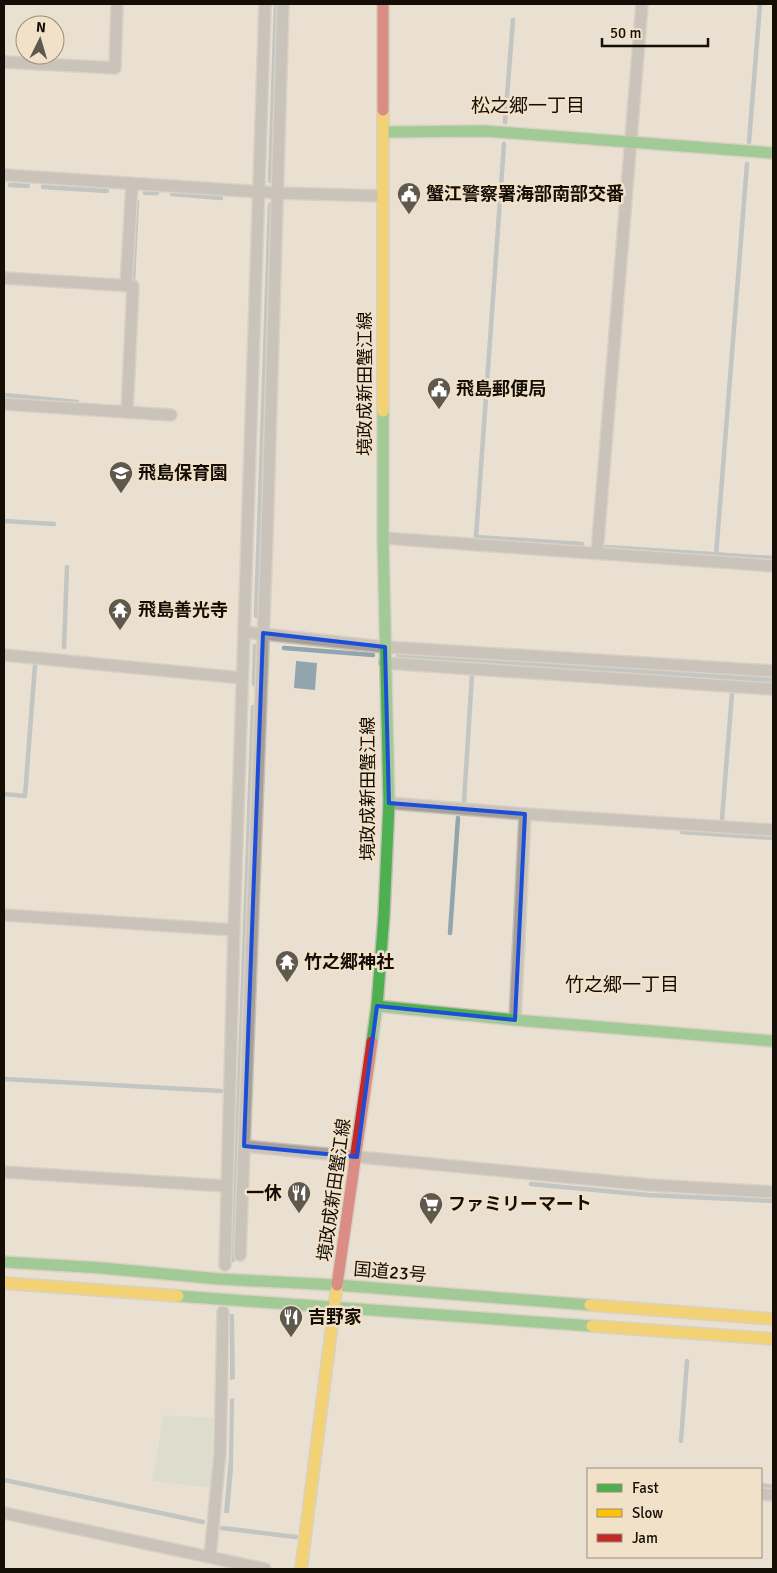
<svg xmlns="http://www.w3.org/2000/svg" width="777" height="1573" font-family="Signika,'Noto Sans JP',sans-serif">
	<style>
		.green { fill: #cfdac8 }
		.water { fill: #92a5ae }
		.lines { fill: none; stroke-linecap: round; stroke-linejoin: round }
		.stream { stroke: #92a5ae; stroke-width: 4.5 }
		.street-casing { stroke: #c5beb3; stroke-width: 14 }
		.fast-casing { stroke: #c5beb3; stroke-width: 14 }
		.slow-casing { stroke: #c5beb3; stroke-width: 14 }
		.jam-casing { stroke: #c5beb3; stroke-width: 14 }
		.street { stroke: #a59f9b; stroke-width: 11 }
		.fast { stroke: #4caf50; stroke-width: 11 }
		.slow { stroke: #ffc107; stroke-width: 11 }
		.jam { stroke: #c62828; stroke-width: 11 }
		.marked { fill: none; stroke: #1d4ed8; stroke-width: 4; stroke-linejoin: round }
		.labels { text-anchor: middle; stroke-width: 5; stroke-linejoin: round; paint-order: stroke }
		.poi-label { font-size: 18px; font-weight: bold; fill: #140e06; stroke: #f2e1c9; text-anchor: start }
		.street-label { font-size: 18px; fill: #140e06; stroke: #f2e1c9 }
		.neighbourhood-label { font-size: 19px; fill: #140e06; stroke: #f2e1c9 }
	</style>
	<rect width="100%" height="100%" fill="#e9e0d2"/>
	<path class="green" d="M164,1415l49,3 -2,70 -59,-7z"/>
	<g class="water">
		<path d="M396,652l377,25v7l-377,-25z"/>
		<path d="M296,661l21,2 -2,27 -21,-2z"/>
		<path d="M230,1314h4l1,65 -5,1z"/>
		<path d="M234,1398l-1,71 -4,44h-5l5,-57 1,-57z"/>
	</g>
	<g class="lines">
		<g class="stream">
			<path d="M505,122l8,-102"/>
			<path d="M749,142l11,-138"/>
			<path d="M504,144l-28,393 106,7"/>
			<path d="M270,181l6,-177"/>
			<path d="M10,185l18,1"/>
			<path d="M43,187l64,4"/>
			<path d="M145,193h12"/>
			<path d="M172,194l49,4"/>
			<path d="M133,281l4,-79"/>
			<path d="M4,395l73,7"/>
			<path d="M4,521l50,3"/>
			<path d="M606,547l167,11"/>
			<path d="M716,555l31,-391"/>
			<path d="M256,616l14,-411"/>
			<path d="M64,647l3,-80"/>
			<path d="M284,648l89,7"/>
			<path d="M254,684l1,-38h4"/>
			<path d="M4,794l21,2 10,-131"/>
			<path d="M464,802l8,-127"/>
			<path d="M722,819l10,-126"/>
			<path d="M682,832l91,6"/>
			<path d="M450,933l8,-115"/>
			<path d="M4,1079l217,12"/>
			<path d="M531,1184l117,11 125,6"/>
			<path d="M233,1260l20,-553"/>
			<path d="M681,1441l6,-80"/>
			<path d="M4,1480l199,42"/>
			<path d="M761,1485l12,2"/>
			<path d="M222,1528l74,9"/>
		</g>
		<g class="street-casing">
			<g id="street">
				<path d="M4,62l111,6 2,-64"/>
				<path d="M4,175l273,18 106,3"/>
				<path d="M4,278l129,8 -6,126"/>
				<path d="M126,286l6,-102"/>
				<path d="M4,404l167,11"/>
				<path d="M383,538l390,28"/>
				<path d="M597,553l45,-549"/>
				<path d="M244,632l141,15 388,24"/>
				<path d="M4,655l238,23"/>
				<path d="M385,663l388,26"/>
				<path d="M389,803l136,11"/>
				<path d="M4,915l230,15"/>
				<path d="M515,1020l10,-206 248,16"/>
				<path d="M244,1146l406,39 123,7"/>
				<path d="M4,1172l222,14"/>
				<path d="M240,1255l27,-718 16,-533"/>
				<path d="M225,1265l9,-335 31,-926"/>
				<path d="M761,1494l12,1"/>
				<path d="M4,1513l261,56"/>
				<path d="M210,1557l10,-104 3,-141"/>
			</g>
		</g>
		<g class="fast-casing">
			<g id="fast">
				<path d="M384,132l101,-1 288,22"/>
				<path d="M377,1006l138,14 258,21"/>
				<path d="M372,1042l5,-36 7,-91 5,-112 -6,-265v-127"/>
				<path d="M4,1262l98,6 117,11 118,6 253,20"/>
				<path d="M178,1296l414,30"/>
			</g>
		</g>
		<g class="slow-casing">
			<g id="slow">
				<path d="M383,110v301"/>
				<path d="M4,1283l174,13"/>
				<path d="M590,1305l183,14"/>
				<path d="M592,1326l181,13"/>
				<path d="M301,1569l36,-284"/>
			</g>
		</g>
		<g class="jam-casing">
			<g id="jam">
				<path d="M383,4v106"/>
				<path d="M337,1285l35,-243"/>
			</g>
		</g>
		<use href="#street" class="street"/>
		<use href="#fast" class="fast"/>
		<use href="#slow" class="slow"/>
		<use href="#jam" class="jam"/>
	</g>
	<path d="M0 0H777V1573H0ZM263,633l122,14 4,156 136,11 -10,206 -138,-14 -20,151 -113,-11z" fill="#e9e0d2" fill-opacity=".55" fill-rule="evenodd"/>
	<path class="marked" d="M263,633l122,14 4,156 136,11 -10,206 -138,-14 -20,151 -113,-11z"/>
	<defs>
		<g id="civic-pin" transform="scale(1.25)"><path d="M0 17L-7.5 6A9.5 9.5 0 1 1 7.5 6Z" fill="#5f584d" stroke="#f2e1c9"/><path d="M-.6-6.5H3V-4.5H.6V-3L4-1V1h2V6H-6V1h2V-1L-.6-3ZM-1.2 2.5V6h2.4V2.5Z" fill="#fff"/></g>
		<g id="school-pin" transform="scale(1.25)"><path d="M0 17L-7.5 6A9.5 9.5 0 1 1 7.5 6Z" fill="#5f584d" stroke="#f2e1c9"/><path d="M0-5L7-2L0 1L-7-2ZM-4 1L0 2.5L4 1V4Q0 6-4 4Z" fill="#fff"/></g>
		<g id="temple-pin" transform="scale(1.25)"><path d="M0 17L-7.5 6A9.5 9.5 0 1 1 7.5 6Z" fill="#5f584d" stroke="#f2e1c9"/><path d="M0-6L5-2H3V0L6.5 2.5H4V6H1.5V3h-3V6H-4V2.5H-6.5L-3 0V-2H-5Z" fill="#fff"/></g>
		<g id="restaurant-pin" transform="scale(1.25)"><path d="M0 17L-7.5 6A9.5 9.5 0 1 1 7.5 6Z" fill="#5f584d" stroke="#f2e1c9"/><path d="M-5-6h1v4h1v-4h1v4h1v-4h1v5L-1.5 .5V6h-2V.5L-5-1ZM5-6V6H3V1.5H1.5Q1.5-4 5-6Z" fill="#fff"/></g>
		<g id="supermarket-pin" transform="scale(1.25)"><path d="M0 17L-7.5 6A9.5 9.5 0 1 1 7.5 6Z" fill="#5f584d" stroke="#f2e1c9"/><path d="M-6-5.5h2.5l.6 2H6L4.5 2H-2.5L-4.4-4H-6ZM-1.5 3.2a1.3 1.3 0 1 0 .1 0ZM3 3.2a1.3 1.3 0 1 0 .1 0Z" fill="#fff"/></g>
	</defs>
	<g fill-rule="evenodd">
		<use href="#civic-pin" x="409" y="194"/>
		<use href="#civic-pin" x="439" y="389"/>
		<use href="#school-pin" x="121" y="473"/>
		<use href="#temple-pin" x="120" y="610"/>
		<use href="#temple-pin" x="287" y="962"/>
		<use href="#restaurant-pin" x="299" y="1193"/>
		<use href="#supermarket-pin" x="431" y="1204"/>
		<use href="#restaurant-pin" x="291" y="1317"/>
	</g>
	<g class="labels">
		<g class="poi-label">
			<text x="426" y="200">蟹江警察署海部南部交番</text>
			<text x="456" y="395">飛島郵便局</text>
			<text x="138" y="479">飛島保育園</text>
			<text x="138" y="616">飛島善光寺</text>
			<text x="304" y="968">竹之郷神社</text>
			<text x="282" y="1199" text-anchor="end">一休</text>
			<text x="448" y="1210">ファミリーマート</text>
			<text x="308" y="1323">吉野家</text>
		</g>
		<g class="street-label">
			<text transform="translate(365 384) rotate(-90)" y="6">境政成新田蟹江線</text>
			<text transform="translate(368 789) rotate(-90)" y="6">境政成新田蟹江線</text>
			<text transform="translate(334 1190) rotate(-82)" y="6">境政成新田蟹江線</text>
			<text transform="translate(390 1272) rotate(5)" y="6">国道23号</text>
		</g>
		<g class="neighbourhood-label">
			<text x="528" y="112">松之郷一丁目</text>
			<text x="622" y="991">竹之郷一丁目</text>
		</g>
	</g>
	<rect width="777" height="1573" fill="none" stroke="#140e06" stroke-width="10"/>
	<rect x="587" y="1468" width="175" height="90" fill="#f2e1c9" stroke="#998d7b"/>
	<rect x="597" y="1484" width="25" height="8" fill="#4caf50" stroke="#998d7b"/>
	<text x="632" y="1493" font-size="15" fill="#140e06">Fast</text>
	<rect x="597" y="1509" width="25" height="8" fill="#ffc107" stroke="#998d7b"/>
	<text x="632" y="1518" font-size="15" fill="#140e06">Slow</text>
	<rect x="597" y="1534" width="25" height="8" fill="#c62828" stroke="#998d7b"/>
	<text x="632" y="1543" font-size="15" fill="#140e06">Jam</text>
	<g transform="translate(40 40) rotate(5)"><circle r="24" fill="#f2e1c9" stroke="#998d7b"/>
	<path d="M0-4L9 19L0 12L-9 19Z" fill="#5f584d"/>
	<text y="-8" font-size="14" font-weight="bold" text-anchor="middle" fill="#140e06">N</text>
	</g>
	<path d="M602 38v8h106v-8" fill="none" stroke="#140e06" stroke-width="2.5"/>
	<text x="610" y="38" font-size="15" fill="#140e06" stroke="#f2e1c9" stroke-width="4" paint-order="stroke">50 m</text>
</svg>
